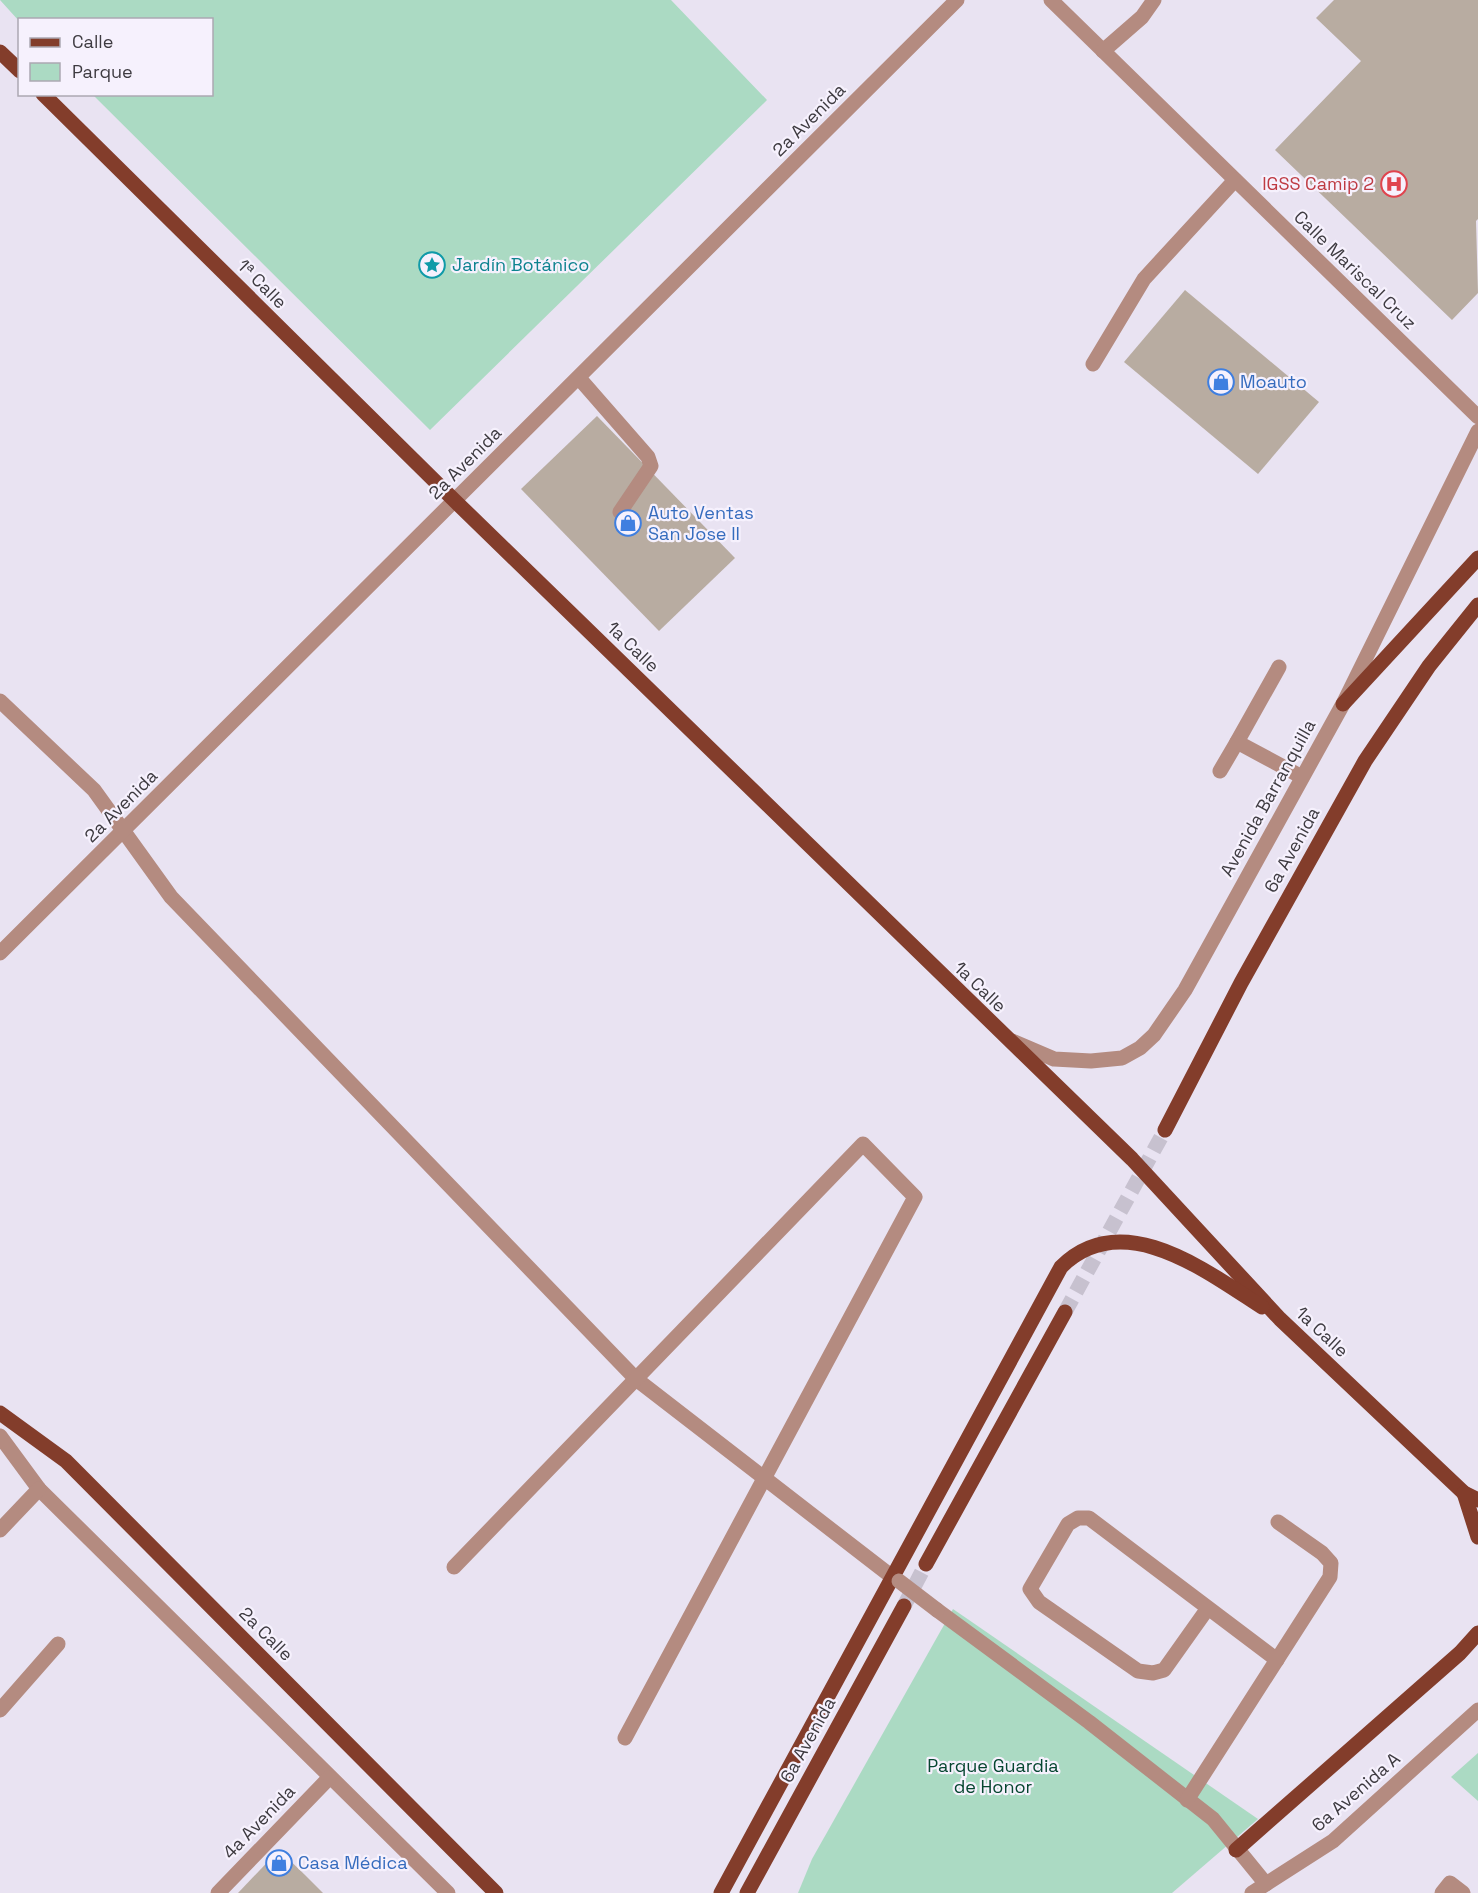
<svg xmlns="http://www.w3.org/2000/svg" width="1478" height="1893" font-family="'Space Grotesk',sans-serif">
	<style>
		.green { fill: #abdac3 }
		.building { fill: #b8aca1 }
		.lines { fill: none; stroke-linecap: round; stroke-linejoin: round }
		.major-tunnel { stroke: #c7c1cf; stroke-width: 15; stroke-dasharray: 15 8; stroke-linecap: butt }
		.minor { stroke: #b48b80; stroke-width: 15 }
		.major { stroke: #833d2b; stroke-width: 15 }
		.minor-bridge { stroke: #b48b80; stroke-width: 15 }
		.labels { text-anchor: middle; stroke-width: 4.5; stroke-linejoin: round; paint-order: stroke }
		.street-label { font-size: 18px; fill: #3e3b41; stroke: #f6f1fd }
		.health-label { font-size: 18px; fill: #be3a42; stroke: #f6f1fd; text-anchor: end }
		.culture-label { font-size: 18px; fill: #0d838f; stroke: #f6f1fd; text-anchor: start }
		.shop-label { font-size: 18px; fill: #366cbe; stroke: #f6f1fd; text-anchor: start }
		.park-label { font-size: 18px; fill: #064630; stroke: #f6f1fd }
	</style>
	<rect width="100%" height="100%" fill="#e9e3f2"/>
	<g class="green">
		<path d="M0,0h671l96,100 -337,330 -337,-335 119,-1v-74l-193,1z"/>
		<path d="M953,1609l305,210 -86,74h-374l14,-34z"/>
		<path d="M1478,1753v48l-27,-24z"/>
	</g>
	<g class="building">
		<path d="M1334,0h144v219l-2,2 2,72 -26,27 -177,-170 86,-89 -45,-43z"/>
		<path d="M1185,290l134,112 -61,72 -134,-112z"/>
		<path d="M597,416l138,142 -76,73 -138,-142z"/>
		<path d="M279,1850l26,25 18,18h-85z"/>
	</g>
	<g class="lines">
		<g class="major-tunnel">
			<path d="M1065,1312l100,-182"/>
			<path d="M904,1606l22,-42"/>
		</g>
		<g class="minor">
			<path d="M1051,0l427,417"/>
			<path d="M1103,51l39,-34 12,-17"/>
			<path d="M1093,364l51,-85 91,-99"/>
			<path d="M579,378l69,79 3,9 -31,46"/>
			<path d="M0,701l94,89 77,107 465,482 255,197"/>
			<path d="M1237,742l42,-75"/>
			<path d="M1220,771l17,-29 65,35"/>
			<path d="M0,953l957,-953"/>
			<path d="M1012,1041l42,18 37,2 31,-3 18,-10 14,-13 31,-45 158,-286 135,-273"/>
			<path d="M0,1436l39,53 409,404"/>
			<path d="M0,1530l39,-41"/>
			<path d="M454,1567l409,-423 52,53 -290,541"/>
			<path d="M1208,1608l-44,62 -11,3 -15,-2 -99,-69 -9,-13 38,-65 10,-6h11l188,142"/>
			<path d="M937,1610l152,112 124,97 53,65"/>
			<path d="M0,1710l58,-66"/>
			<path d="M1187,1800l143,-223 1,-14 -9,-10 -44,-31"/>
			<path d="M218,1893l111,-115"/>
			<path d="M1252,1893l81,-52 145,-131"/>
			<path d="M1442,1893l8,-10 13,10"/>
		</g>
		<g class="major">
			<path d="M0,52l20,19"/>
			<path d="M43,94l412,407 677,658 148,160 184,174 14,7"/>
			<path d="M1343,704l135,-146"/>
			<path d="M1165,1130l76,-147 124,-222 64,-95 49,-61"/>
			<path d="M0,1413l66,48 430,432"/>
			<path d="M1464,1493l14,44"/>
			<path d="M926,1564l139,-252"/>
			<path d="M1236,1850l224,-197 18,-20"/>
			<path d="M721,1893l340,-626c61,-61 145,4 201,40"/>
			<path d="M747,1893l157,-287"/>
		</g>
		<path class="minor-bridge" d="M899,1581l38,29"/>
	</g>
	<defs>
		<g id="hospital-ring" transform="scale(1.35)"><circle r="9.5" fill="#f6f1fd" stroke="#e0444e" stroke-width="1.5"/><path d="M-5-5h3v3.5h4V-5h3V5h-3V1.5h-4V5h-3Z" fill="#e0444e"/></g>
		<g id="sight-ring" transform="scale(1.35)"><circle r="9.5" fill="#f6f1fd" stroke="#0f9aa8" stroke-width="1.5"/><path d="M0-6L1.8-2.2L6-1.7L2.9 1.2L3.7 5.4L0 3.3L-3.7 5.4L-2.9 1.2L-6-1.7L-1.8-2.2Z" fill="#0f9aa8"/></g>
		<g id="shop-ring" transform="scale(1.35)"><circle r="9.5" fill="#f6f1fd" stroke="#3f7fe0" stroke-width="1.5"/><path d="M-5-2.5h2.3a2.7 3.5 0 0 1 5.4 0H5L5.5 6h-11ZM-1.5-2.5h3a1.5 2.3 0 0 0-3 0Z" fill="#3f7fe0"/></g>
	</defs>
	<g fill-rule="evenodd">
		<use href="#hospital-ring" x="1394" y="184"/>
		<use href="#sight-ring" x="432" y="265"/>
		<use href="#shop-ring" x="1221" y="382"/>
		<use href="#shop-ring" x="628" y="523"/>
		<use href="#shop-ring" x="279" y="1863"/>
	</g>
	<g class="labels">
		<g class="street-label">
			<text transform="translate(809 120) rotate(-45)" y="6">2a Avenida</text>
			<text transform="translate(1355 270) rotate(44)" y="6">Calle Mariscal Cruz</text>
			<text transform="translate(262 284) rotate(45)" y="6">1ª Calle</text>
			<text transform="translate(465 463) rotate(-45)" y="6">2a Avenida</text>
			<text transform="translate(633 647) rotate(44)" y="6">1a Calle</text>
			<text transform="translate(1268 798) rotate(-61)" y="6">Avenida Barranquilla</text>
			<text transform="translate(121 806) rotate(-45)" y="6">2a Avenida</text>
			<text transform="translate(1292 850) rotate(-61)" y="6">6a Avenida</text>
			<text transform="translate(980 987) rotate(44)" y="6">1a Calle</text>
			<text transform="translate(1322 1332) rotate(43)" y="6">1a Calle</text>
			<text transform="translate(266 1634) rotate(45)" y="6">2a Calle</text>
			<text transform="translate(808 1740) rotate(-61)" y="6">6a Avenida</text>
			<text transform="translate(1356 1792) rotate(-41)" y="6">6a Avenida A</text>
			<text transform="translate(259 1822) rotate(-46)" y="6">4a Avenida</text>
		</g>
		<g class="health-label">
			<text x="1374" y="190">IGSS Camip 2</text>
		</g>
		<g class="culture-label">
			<text x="452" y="271">Jardín Botánico</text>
		</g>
		<g class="shop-label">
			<text x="1240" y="388">Moauto</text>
			<text x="648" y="519">Auto Ventas<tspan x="648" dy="21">San Jose II</tspan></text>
			<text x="298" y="1869">Casa Médica</text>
		</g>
		<g class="park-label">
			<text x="993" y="1772">Parque Guardia<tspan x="993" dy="21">de Honor</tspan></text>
		</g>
	</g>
	<rect x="18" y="18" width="195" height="78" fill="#f6f1fd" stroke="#aca8b2" stroke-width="1.5"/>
	<rect x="30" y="38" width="30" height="9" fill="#833d2b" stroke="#aca8b2" stroke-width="1.5"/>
	<text x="72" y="48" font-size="18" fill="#3e3b41">Calle</text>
	<rect x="30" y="63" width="30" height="18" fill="#abdac3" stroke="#aca8b2" stroke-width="1.5"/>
	<text x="72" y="78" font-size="18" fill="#3e3b41">Parque</text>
</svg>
